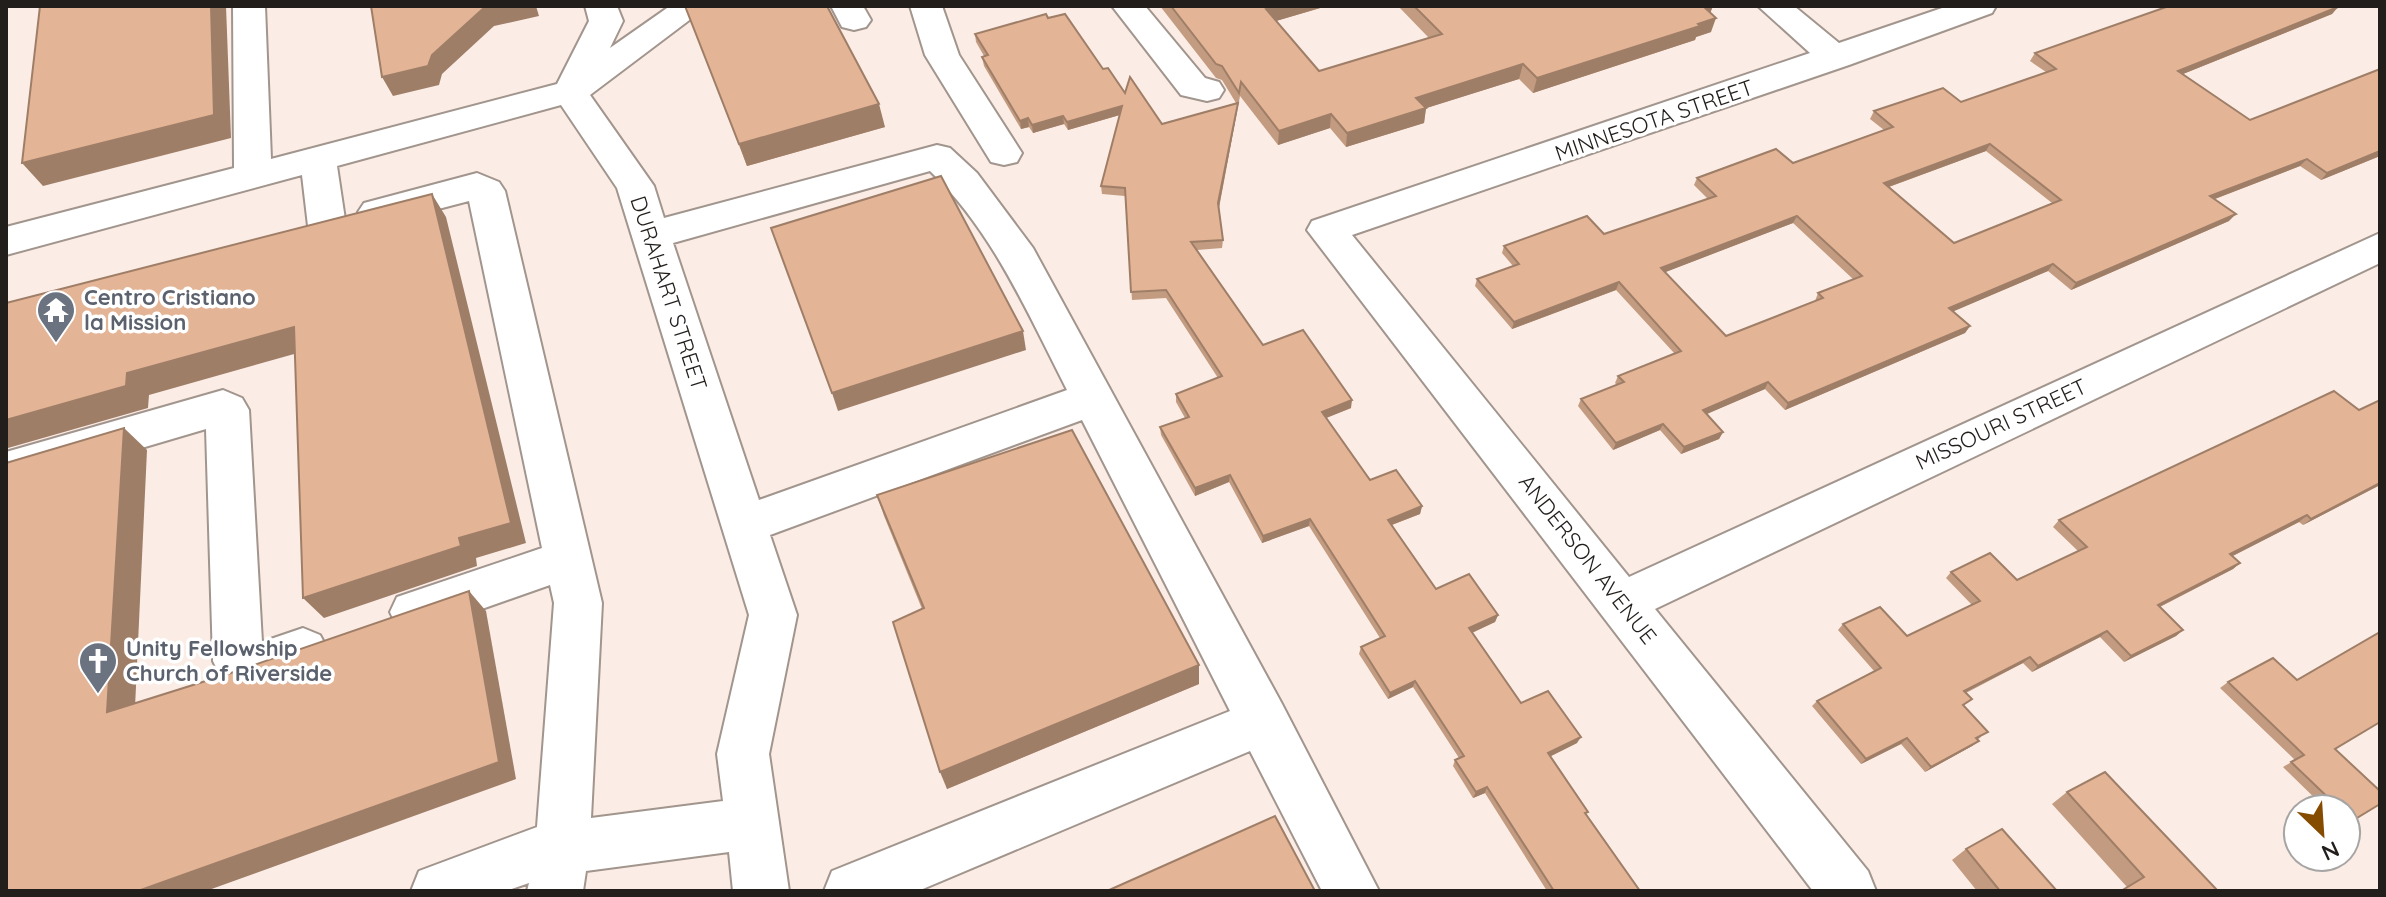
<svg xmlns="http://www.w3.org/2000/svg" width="2386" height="897" font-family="Quicksand,sans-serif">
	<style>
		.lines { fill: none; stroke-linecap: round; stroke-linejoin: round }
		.minor-casing { stroke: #a1958d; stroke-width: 4 }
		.minor { fill: #fff; fill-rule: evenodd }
		.wall { fill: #c39b80; fill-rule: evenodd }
		.shaded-wall { fill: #9f7e68 }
		.building { fill: #e3b495; stroke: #9f7e68; stroke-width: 2; fill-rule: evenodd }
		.labels { text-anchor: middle; stroke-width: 7; stroke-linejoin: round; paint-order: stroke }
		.street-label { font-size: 22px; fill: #221e1b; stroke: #fff }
		.worship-label { font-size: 22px; font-weight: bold; fill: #5b616d; stroke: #fff; text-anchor: start }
	</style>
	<rect width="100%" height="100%" fill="#fbede5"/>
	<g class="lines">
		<g class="minor-casing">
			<g id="minor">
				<path d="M233,6h32l6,153 286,-75 32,-63 -4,-15h32l6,15 -13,27 60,-42h38l-118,89 64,91 10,32 273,-73 13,3 27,25 56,75 249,456 97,187h-57l-72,-140 -332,140h-94l8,-20 398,-160 -148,-291 -312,115 27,80 -28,139 20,137h-56l-4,-39 -143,19 -3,20h-56l2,-8 -23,8h-95l8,-20 118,-44 17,-224 -4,-18 -136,48 -17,-6 -7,-15 7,-15 145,-49 -73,-347 -92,24 -13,-4 -6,-9 6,-9 113,-30 22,9 6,9 97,412 -11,215 132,-17 -6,-47 32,-139 -132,-427 -56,-83 -224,61 9,60 -5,9 -14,4 -14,-4 -5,-9 -6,-51 -296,80v-28l228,-59zM930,171c63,60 98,143 137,219l-308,110 -86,-257z"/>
				<path d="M831,6h32l8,14 -5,7 -12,3 -12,-3z"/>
				<path d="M910,6h32l17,49 63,98 -5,9 -13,3 -13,-3 -66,-107z"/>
				<path d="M1112,6h33l60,72 14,4 5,8 -5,8 -12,3 -26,-6z"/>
				<path d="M1758,6h36l45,37 109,-37h48l-4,7 -143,52 -497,170 277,342 751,-344v30l-725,346 213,262 8,20h-63l-506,-661 5,-9 498,-168z"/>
				<path d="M223,390l19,8 7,12 13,232 41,-14 17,7 8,15 -8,15 -70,25 -29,-13 -8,-16 -7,-232 -200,59v-36z"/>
			</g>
		</g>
		<use href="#minor" class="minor"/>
	</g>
	<g class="wall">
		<path d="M685,6l200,121 -138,39z"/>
		<path d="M1160,6h167l-51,15 43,50 110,-33 -31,-32h315l-3,7 1,19 -15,5 -1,3 -162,53 -14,-14 -93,29 -2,15 -78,24 -16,-19 -52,17 -38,-49 -21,112 4,32 -1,8 -25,2 66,95 88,63 -25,10 44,62 52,26 -2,8 -28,11 44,64 62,26 -3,7 -23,11 49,70 56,40 -26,13 37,56 -2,2 54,77h-93l-62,-98 -12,5 -20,-32 2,-6 4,-2 -46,-71 -25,12 -29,-45 2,-7 19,-9 -71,-112 -47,17 -33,-61 -34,14 -34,-61 -1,-8 25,-9 -9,-16v-8l42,-16 -52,-80 -34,2 -7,-104 -23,-2 -1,-8 19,-71 -52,15 -4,-6 -31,9 -4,-6 -8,2 -37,-63 -2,-9 2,-1 -8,-14 -1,-8 73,-16 55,51 22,24 37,31 74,-21 -14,-23 -6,-2z"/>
		<path d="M2338,7l-6,7 -149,60 67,46 130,36 -59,24 -21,-14 -85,33 14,22 -158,69 -23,-19 -95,40 17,15 -5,7 -180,77 -20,-21 -59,25 17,18 -4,7 -38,15 -21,-24 -47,20 -35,-44 3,-7 36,-14 -2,-2 3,-7 57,-22 -59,-64 -104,39 -37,-43 2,-7 36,-13 -11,-13 2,-7 100,-12 104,-35 -14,-14 3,-7 96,-15 91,-33 -14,-11 4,-8 87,-9 85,-30 -16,-11 5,-8zM1986,151l66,52 -98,40 -65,-56zM1793,223l61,57 -36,13 -3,8 -89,35 -61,-64z"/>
		<path d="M2380,400v85l-77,40 -4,-3 -67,34 8,7 -7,6 -73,38 23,23 -7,6 -52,26 -24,-25 -68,35 -9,-9 -57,30 -2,13 17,31 -4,3 2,1 -7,5 -47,26 -24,-28 -40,20 -49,-58 5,-5 57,-30 -36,-41 5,-6 64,12 65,-31 -26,-27 5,-6 66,8 61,-29 -25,-24 6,-7 300,-110z"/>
		<path d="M877,495l322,170v19l-252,105 -25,-180 -38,-93z"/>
		<path d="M2297,680l38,69 45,55 -34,20v-15h-20l-43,-42 12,-7 -75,-72 8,-6z"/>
		<path d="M2067,792l151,99 -91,-4 -75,-83z"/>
		<path d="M1966,849l91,42h-80l-25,-31z"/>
	</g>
	<g class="shaded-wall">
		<path d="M211,6h15l5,132 -188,48 -21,-23z"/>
		<path d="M489,6h47l3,10 -45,10 -52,48 -3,11 -46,11 -11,-19 50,-22 53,-48z"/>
		<path d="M1278,6h49l-61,18v-15z"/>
		<path d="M1702,6h11l-4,10z"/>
		<path d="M2338,7l-6,7 -159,64 5,-7z"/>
		<path d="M1716,18l-5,14 -15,5 -1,3 -162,53 4,-15z"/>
		<path d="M1523,64l-4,15 -105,33 2,-14z"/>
		<path d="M1238,103l-1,8 -19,101v-9z"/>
		<path d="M879,104l6,23 -138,39 -8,-22z"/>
		<path d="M1122,106l1,8 -55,16 -1,-8z"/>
		<path d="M1426,108l-2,15 -78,24 1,-14z"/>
		<path d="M1331,114l-1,14 -52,17 1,-14z"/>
		<path d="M1063,116l1,8 -31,9 -1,-8z"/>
		<path d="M1028,118l1,9 -8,2 -1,-8z"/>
		<path d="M1990,144l-4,7 -106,39 4,-7z"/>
		<path d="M2380,151v5l-59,24 6,-7z"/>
		<path d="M2307,159l-7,7 -96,37 6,-7z"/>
		<path d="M432,194l14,23 80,326 -50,15 1,8 -153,52 -21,-20z"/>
		<path d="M2236,214l-7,7 -158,69 5,-7z"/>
		<path d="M1797,216l-4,7 -135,52 3,-7z"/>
		<path d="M2053,264l-5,7 -103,44 4,-7z"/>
		<path d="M1619,282l-3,8 -104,39 2,-7z"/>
		<path d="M1970,326l-5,7 -180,77 3,-7z"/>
		<path d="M294,327l18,22 -163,46 -1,13 -140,40 -2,-1v-27l121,-47z"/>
		<path d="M1023,331l3,19 -188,61 -6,-18z"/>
		<path d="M1768,382l-3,7 -65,28 3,-7z"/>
		<path d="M1352,400l-1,8 -30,12 1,-8z"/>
		<path d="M1663,424l-3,6 -47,20 3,-7z"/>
		<path d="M124,428l23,22 -13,279 -27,-17z"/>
		<path d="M1723,432l-4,7 -38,15 3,-7z"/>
		<path d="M1230,475l-1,7 -34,14v-8z"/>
		<path d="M2380,483v2l-77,40 8,-6z"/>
		<path d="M1422,506l-2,8 -34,13 2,-7z"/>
		<path d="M2307,515l-8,7 -76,39 7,-7z"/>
		<path d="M1310,519l-1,7 -47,17 1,-7z"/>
		<path d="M2240,563l-7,6 -82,42 7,-6z"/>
		<path d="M469,591l17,20 30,168 -310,112h-68z"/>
		<path d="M1498,615l-3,7 -28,13 2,-7z"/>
		<path d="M2183,630l-7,6 -52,26 7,-6z"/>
		<path d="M2107,631l-7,6 -68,35 6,-6z"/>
		<path d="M2030,657l-7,6 -65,33 6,-5z"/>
		<path d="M1199,665v19l-252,105 -7,-17z"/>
		<path d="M1415,681l-2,6 -25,12 2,-6z"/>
		<path d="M1581,737l-4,6 -32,16 3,-6z"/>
		<path d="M1907,738l-6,6 -40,20 5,-5z"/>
		<path d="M1979,741l-7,5 -47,26 6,-5z"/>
		<path d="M1487,787l-2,6 -12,5 3,-6z"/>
	</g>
	<g class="building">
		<path d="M40,6h171l3,109 -192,48z"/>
		<path d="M371,6h118l-4,1 -53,48 -4,11 -46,11z"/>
		<path d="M685,6h142l52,98 -140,40z"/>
		<path d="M1171,6h107l-12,3 53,62 123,-37 -28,-28h289l13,12 -18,6 2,2 -163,52 -14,-14 -107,34 10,10 -79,25 -16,-19 -52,17 -38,-49 -2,11 -17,-27 -6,-2z"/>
		<path d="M2169,6l169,1 -160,64 72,49 130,-51v82l-53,22 -20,-14 -97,37 26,18 -160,69 -23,-19 -104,44 21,18 -182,77 -20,-21 -65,28 20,22 -39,15 -21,-23 -47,19 -35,-44 43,-17 -6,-6 63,-25 -62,-69 -105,40 -37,-43 42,-15 -15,-18 83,-30 17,18 112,-38 -19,-18 79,-29 17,14 100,-36 -19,-16 69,-23 18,14 95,-33 -21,-16zM1990,144l71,56 -107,43 -70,-60zM1797,216l65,60 -44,17 5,5 -97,38 -65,-68z"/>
		<path d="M1046,14l2,4 17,-4 38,55 5,-1 17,25 5,-16 32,47 76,-21 -20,100 5,37 -32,2 72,103 40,-15 49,70 -30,12 48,68 26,-10 26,36 -34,14 48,69 33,-15 29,41 -29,13 52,75 27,-12 33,46 -33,16 40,59 -3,1 55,78h-86l-67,-104 -11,5 -21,-32 9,-4 -49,-75 -25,12 -29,-46 24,-11 -75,-117 -47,17 -33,-61 -35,13 -35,-61 29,-10 -13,-23 46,-18 -56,-86 -35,2 -6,-104 -24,-2 21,-80 -55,16 -4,-6 -31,9 -4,-7 -8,3 -38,-64 6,-2 -13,-21z"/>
		<path d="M941,176l82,155 -191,62 -61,-165z"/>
		<path d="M432,194l79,329 -52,15 2,8 -158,52 -9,-271 -167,46 -1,13 -120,34v-117z"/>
		<path d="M2334,391l25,19 21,-10v83l-69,36 -4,-4 -77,39 10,9 -82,42 25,25 -52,26 -24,-25 -69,35 -8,-9 -66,34 8,8 -9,6 25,27 -12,6 3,3 -48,26 -24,-29 -41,21 -49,-58 64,-33 -38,-44 37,-17 27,29 73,-35 -29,-29 39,-19 27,27 70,-33 -28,-27z"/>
		<path d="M124,428l-17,284 121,-38 241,-83 30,171 -361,129h-132v-428z"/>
		<path d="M1072,430l127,235 -259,107 -47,-150 31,-14 -47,-113z"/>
		<path d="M2380,632v90l-45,27 45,42v13l-28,17 -6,-6v-6h-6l-49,-47 13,-7 -76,-73 45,-24 24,22z"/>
		<path d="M2105,772l113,119h-97l23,-14 -77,-85z"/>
		<path d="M1275,816l40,75h-208z"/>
		<path d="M2002,829l55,62h-57l-34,-42z"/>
	</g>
	<defs>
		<g id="temple-pin" transform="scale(2)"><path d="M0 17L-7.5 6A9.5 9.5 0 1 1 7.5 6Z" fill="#6b7280" stroke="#fff"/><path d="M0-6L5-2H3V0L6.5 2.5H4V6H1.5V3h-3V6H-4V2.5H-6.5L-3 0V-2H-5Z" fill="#fff"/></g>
		<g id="church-pin" transform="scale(2)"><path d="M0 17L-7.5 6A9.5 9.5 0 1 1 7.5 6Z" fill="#6b7280" stroke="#fff"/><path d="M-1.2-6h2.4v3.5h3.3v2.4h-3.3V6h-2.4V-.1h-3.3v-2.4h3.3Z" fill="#fff"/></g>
	</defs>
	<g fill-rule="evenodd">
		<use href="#temple-pin" x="56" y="310"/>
		<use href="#church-pin" x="98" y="661"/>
	</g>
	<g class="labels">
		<g class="street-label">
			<text transform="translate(1654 120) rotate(-19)" y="8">MINNESOTA STREET</text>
			<text transform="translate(669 293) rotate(72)" y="8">DURAHART STREET</text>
			<text transform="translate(2001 424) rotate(-25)" y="8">MISSOURI STREET</text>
			<text transform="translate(1588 559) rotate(52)" y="8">ANDERSON AVENUE</text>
		</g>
		<g class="worship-label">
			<text x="84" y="305">Centro Cristiano<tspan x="84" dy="25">la Mission</tspan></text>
			<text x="126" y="656">Unity Fellowship<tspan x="126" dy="25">Church of Riverside</tspan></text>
		</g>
	</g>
	<rect width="2386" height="897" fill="none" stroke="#221e1b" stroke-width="16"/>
	<g transform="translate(2322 833) rotate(155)"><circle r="38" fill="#ffffff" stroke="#a7a5a4" stroke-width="2"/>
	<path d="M0-6L14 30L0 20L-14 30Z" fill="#854c00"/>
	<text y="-12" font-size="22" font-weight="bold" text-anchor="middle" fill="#221e1b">N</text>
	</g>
</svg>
